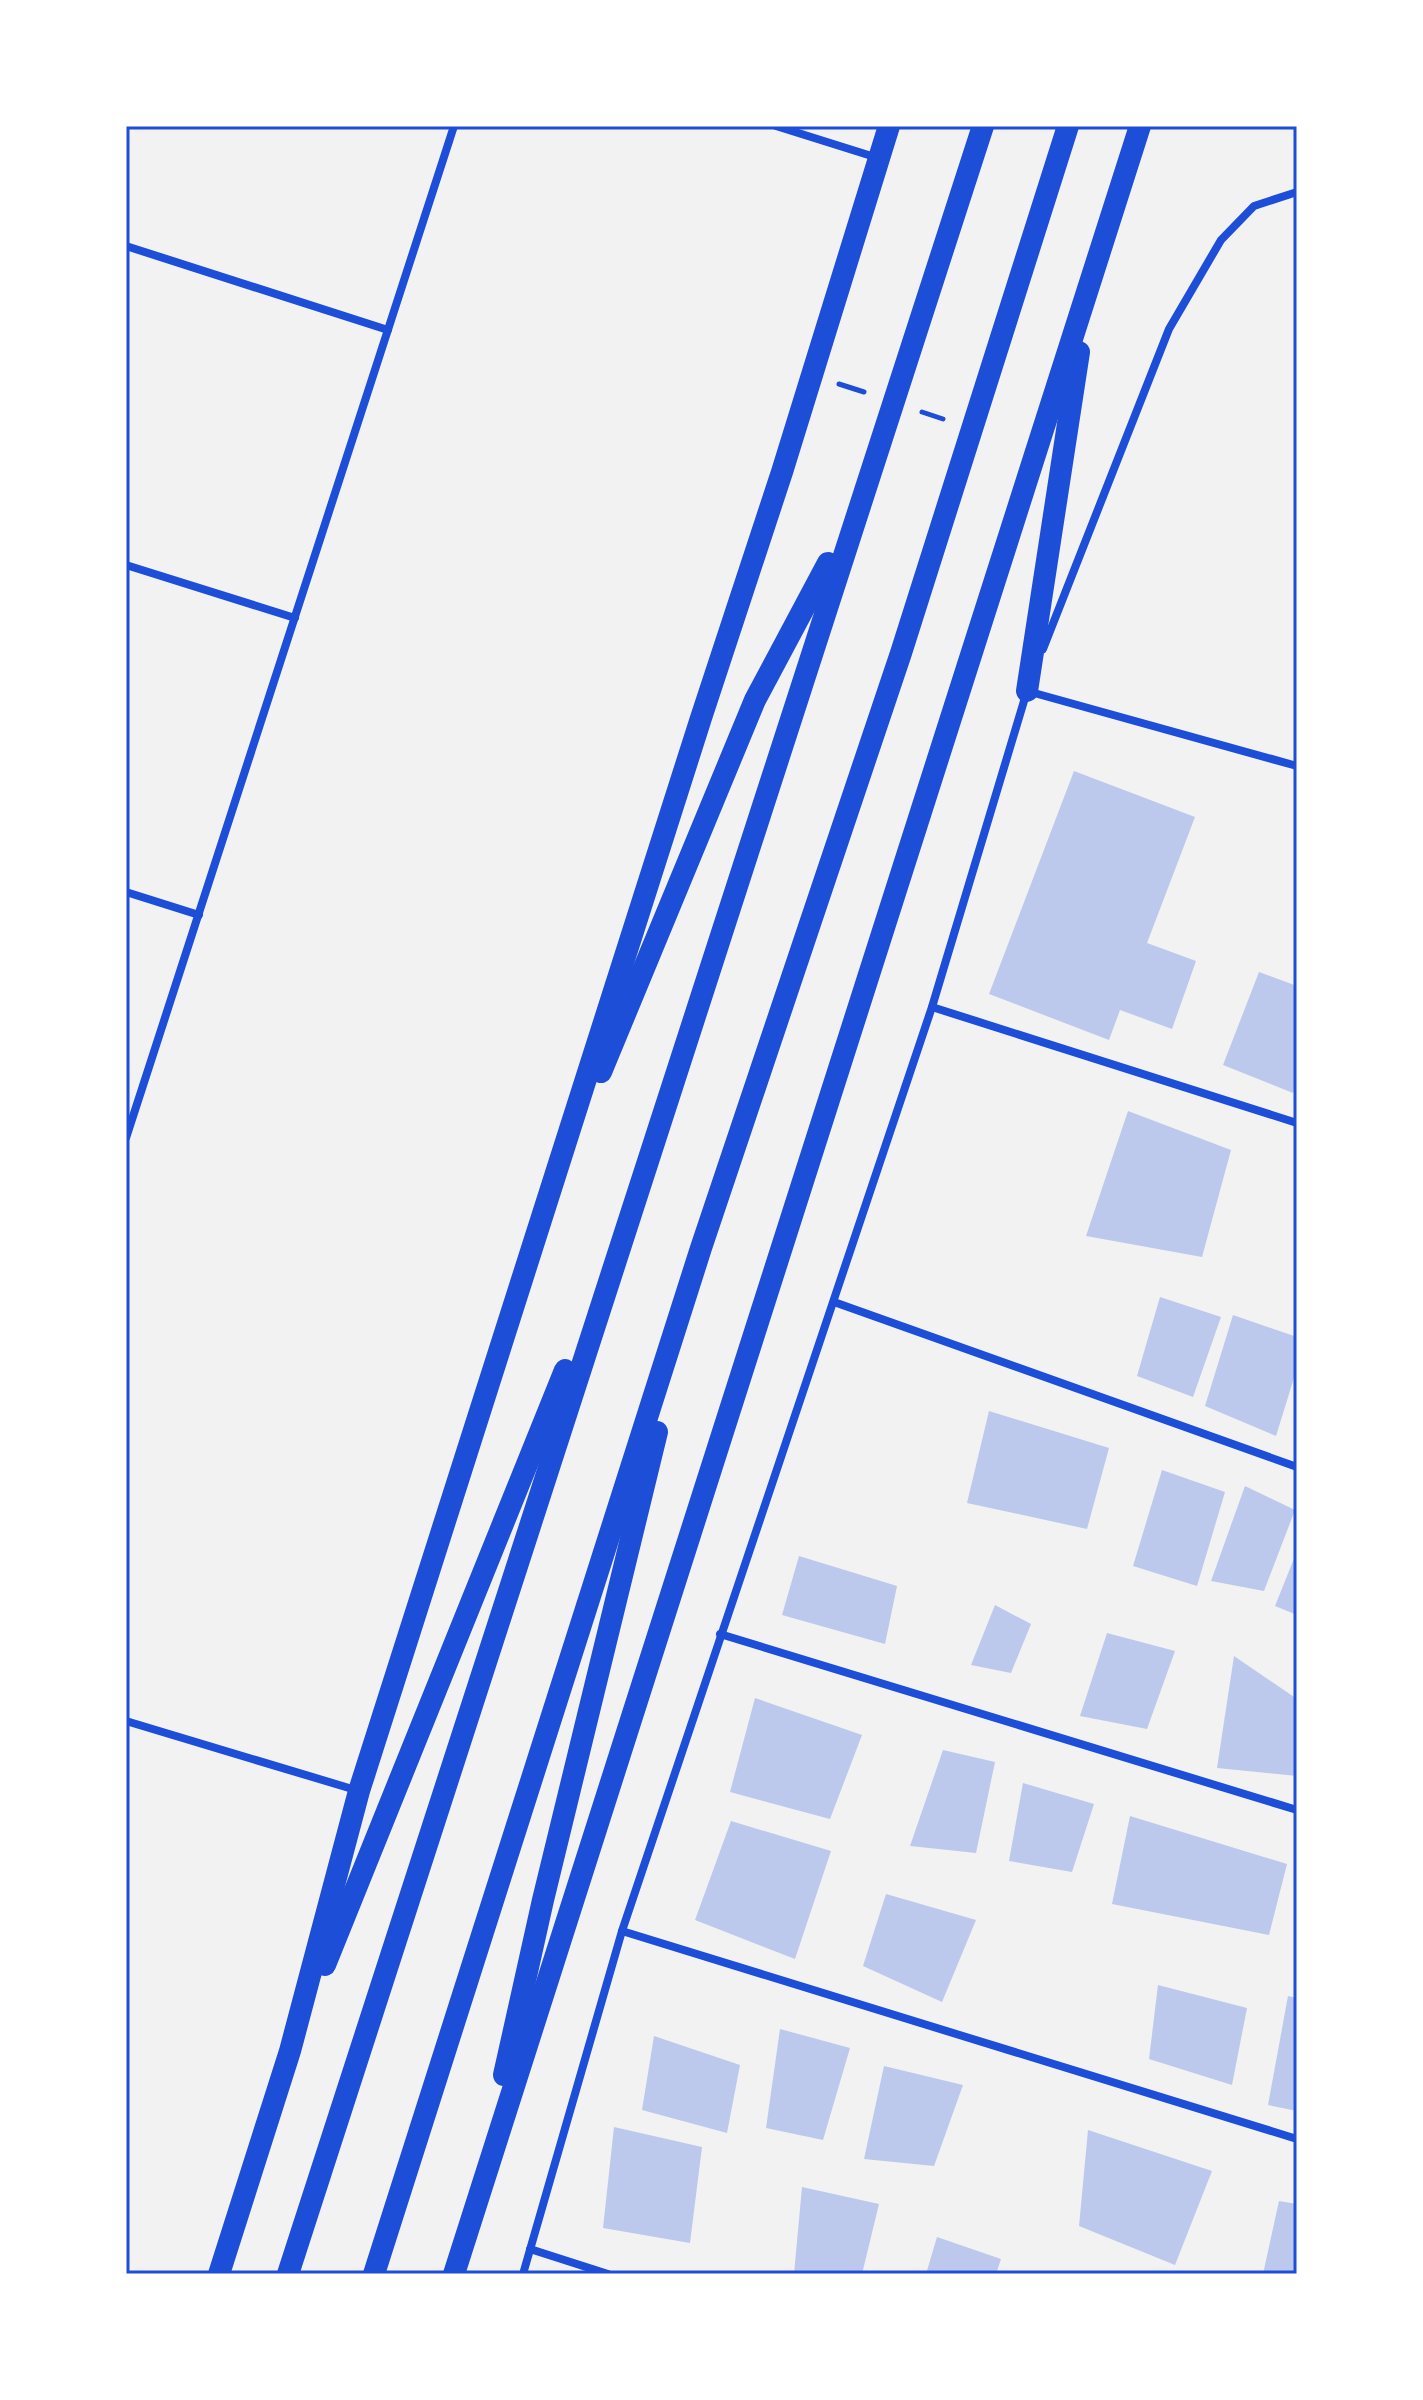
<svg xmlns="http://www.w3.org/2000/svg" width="1423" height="2400" font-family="Montserrat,sans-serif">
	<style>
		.building { fill: #bdc9ec }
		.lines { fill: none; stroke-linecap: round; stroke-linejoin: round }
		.path { stroke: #1d4ed8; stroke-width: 5 }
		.minor { stroke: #1d4ed8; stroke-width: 8 }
		.trunk { stroke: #1d4ed8; stroke-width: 22 }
		.neatline { fill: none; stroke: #1d4ed8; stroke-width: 3 }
	</style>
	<rect width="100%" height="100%" fill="#f2f2f2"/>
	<g class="building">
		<path d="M1074,771l121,46 -48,126 49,18 -24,68 -52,-19 -11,30 -120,-46z"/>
		<path d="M1259,972l38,14v98l-4,9 -70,-28z"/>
		<path d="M1128,1111l103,39 -29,107 -116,-21z"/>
		<path d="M1160,1297l61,20 -28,80 -56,-21z"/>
		<path d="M1233,1315l64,22v31l-21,68 -71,-30z"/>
		<path d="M989,1411l120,37 -22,81 -120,-26z"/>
		<path d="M1162,1470l63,22 -28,94 -64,-20z"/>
		<path d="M1245,1486l50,24 -31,81 -53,-10z"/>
		<path d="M1297,1551v64l-22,-9z"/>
		<path d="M799,1556l98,30 -12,58 -103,-29z"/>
		<path d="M995,1605l36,19 -20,49 -40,-8z"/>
		<path d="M1107,1633l68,18 -28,78 -67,-13z"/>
		<path d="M1234,1656l63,43v77l-80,-8z"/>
		<path d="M755,1698l107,37 -32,84 -100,-27z"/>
		<path d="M943,1750l52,12 -19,91 -66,-7z"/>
		<path d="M1023,1783l71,21 -22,68 -63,-11z"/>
		<path d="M1130,1816l157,48 -18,71 -157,-31z"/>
		<path d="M731,1821l100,30 -36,108 -100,-39z"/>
		<path d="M886,1894l90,26 -34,82 -79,-36z"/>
		<path d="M1158,1985l89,23 -15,77 -83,-26z"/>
		<path d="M1288,1996l9,2v113l-29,-6z"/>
		<path d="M780,2029l70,19 -27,92 -57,-12z"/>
		<path d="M654,2036l86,29 -13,68 -85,-23z"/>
		<path d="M884,2066l79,19 -29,81 -70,-7z"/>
		<path d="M614,2127l88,20 -12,96 -87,-15z"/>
		<path d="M1088,2130l124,41 -37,94 -96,-39z"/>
		<path d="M802,2187l77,17 -17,70h-68z"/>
		<path d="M1279,2201l18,3v70h-34z"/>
		<path d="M937,2237l64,22 -5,15h-70z"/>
	</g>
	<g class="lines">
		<g class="path">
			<path d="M839,384l25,8"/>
			<path d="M922,412l21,7"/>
		</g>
		<g class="minor">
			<path d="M776,126l102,32"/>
			<path d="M126,246l262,84"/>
			<path d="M126,565l169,53"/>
			<path d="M1043,649l126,-320 52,-89 33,-34 43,-14"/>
			<path d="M126,892l73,23"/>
			<path d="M932,1007l365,116"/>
			<path d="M126,1138l328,-1012"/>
			<path d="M834,1302l463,165"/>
			<path d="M720,1634l577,176"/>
			<path d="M126,1721l233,70"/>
			<path d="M622,1931l675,208"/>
			<path d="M530,2249l78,25"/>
			<path d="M523,2274l99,-343 310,-924 95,-316 270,75"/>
		</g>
		<g class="trunk">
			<path d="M1027,691l52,-339"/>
			<path d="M601,1072l154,-372 73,-137"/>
			<path d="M325,1965l240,-595"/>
			<path d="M504,2075l39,-175 114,-468"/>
			<path d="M219,2274l71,-223 69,-260 342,-1073 81,-246 107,-346"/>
			<path d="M288,2274l695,-2148"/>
			<path d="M374,2274l327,-1026 200,-595 167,-527"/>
			<path d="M454,2274l686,-2148"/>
		</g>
	</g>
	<rect width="1423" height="2400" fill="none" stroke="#ffffff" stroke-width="256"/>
	<rect x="128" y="128" width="1167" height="2144" class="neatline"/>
</svg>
